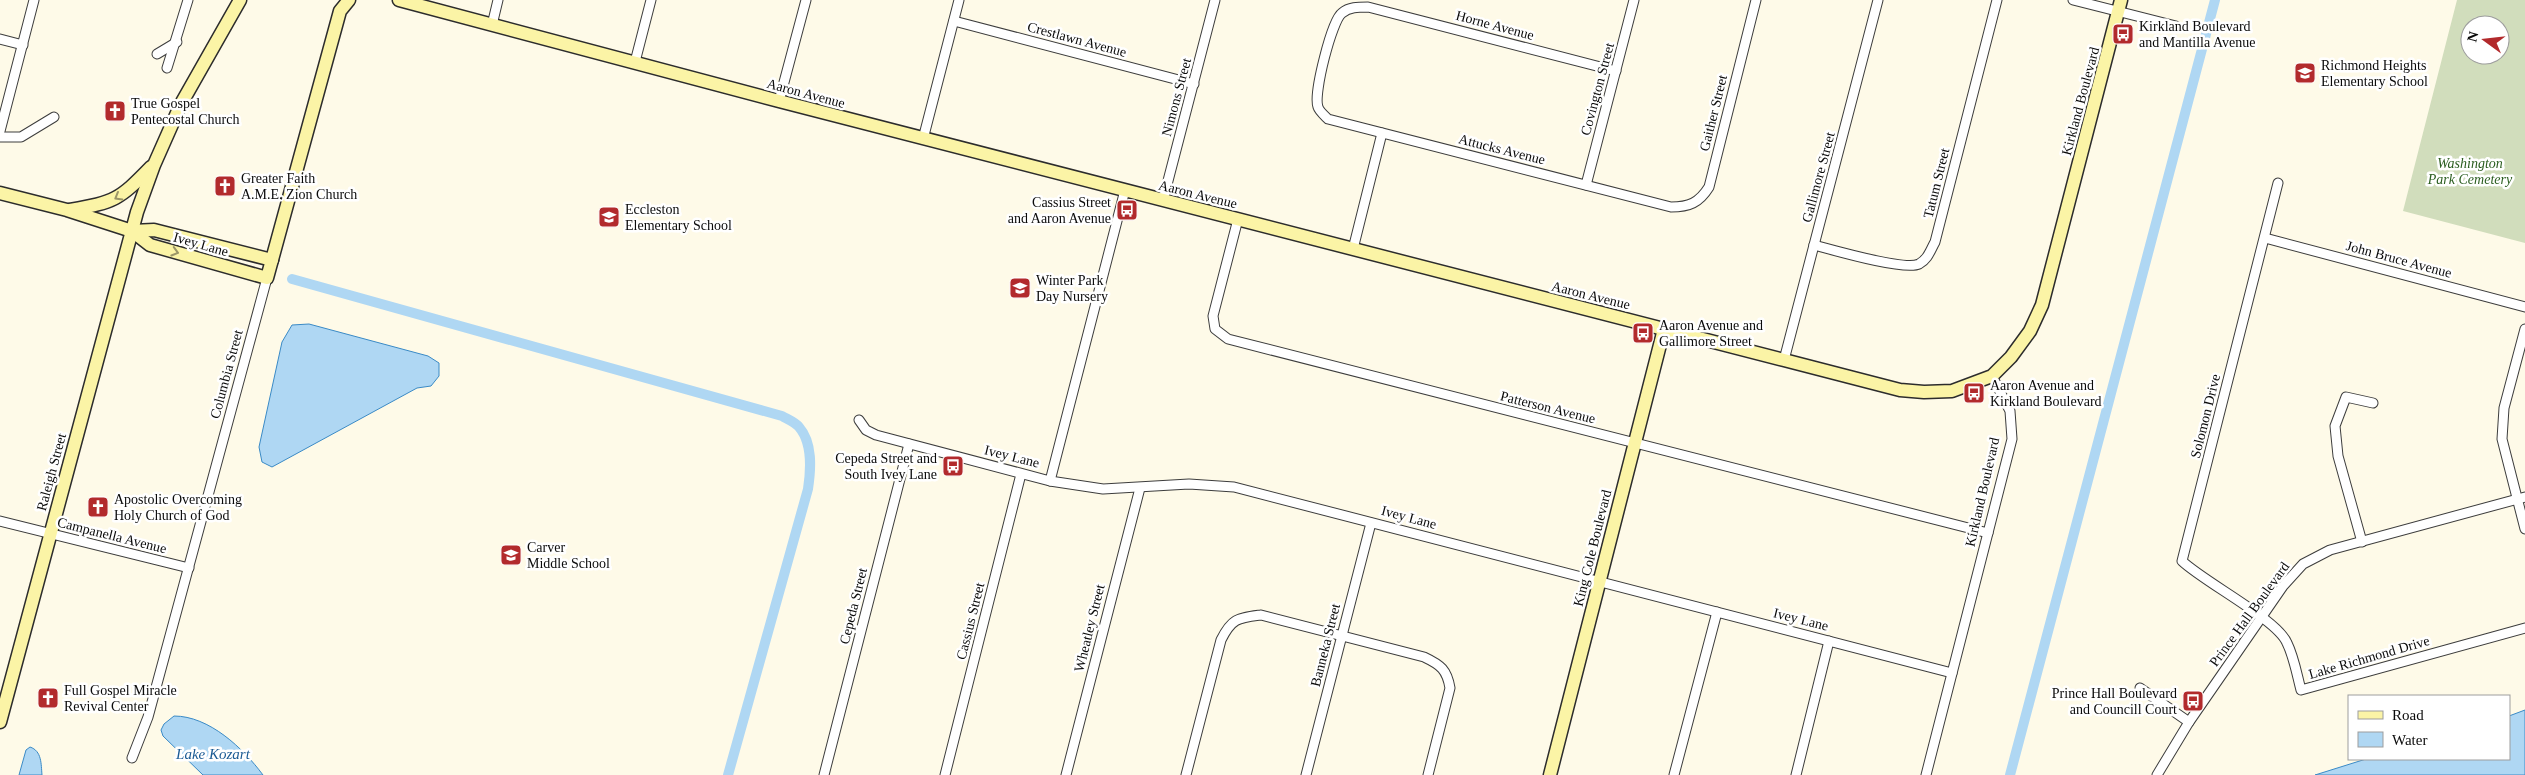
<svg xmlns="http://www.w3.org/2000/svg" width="2525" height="775" font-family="'Times New Roman',serif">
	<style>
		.cemetery { fill: #d1ddbc; fill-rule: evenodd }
		.water { fill: #afd7f3; stroke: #3a8ac6 }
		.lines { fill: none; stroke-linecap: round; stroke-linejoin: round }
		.canal { stroke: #afd7f3; stroke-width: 10 }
		.street-casing { stroke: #3d3d3d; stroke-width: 11 }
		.secondary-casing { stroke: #2c2c2c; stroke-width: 15 }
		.street { stroke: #fff; stroke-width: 9 }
		.secondary { stroke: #fbf4a6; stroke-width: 12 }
		.oneway { stroke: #9b9668 }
		.labels { text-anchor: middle; stroke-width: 5; stroke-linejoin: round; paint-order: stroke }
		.street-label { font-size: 14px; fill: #0a0a0a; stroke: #fff }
		.poi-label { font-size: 14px; fill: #0a0a0a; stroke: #fff; text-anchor: start }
		.park-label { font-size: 14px; font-style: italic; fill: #2a5d1f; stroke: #fff }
		.water-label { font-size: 15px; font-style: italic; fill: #1b5b94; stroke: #fff }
	</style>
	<rect width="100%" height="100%" fill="#fefae8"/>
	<path class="cemetery" d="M2457,0h68v243l-122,-32zM2470,25h30v30h-30z"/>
	<g class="water">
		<path d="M309,324l119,32 11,7v13l-8,10 -14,2 -145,79 -10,-5 -3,-15 23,-105 10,-17z"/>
		<path d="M2525,710v65h-210l51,-16h143v-43z"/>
		<path d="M174,716c35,0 69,32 89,59h-60l-40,-39 -2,-6 3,-6z"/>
		<path d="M30,747c12,4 11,17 12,28h-23l7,-25z"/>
	</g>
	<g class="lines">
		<g class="canal">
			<path d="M292,279l490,137c5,3 13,6 17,11 14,16 12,42 9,62l-80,286"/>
			<path d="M2010,775l205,-775"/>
		</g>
		<g class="street-casing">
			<g id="street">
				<path d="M2073,0l103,26"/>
				<path d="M954,21l240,63"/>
				<path d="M492,25l6,-25"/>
				<path d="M0,39l23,6"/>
				<path d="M157,54l20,-12"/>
				<path d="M635,62l16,-62"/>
				<path d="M167,68l21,-68"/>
				<path d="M1616,71l-248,-64c-10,0 -19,0 -26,6 -10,7 -29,81 -24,94 1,4 7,9 10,12l343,88c18,0 28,-4 38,-20l47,-187"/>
				<path d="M779,101l27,-101"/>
				<path d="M0,131l34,-131"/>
				<path d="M0,137h21l33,-20"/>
				<path d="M923,139l36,-139"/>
				<path d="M2278,183l-96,378c22,21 96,59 105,82 7,14 10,32 14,47l224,-62"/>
				<path d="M1586,185l48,-185"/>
				<path d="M1163,200l52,-200"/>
				<path d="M1238,219l-25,97 2,13 13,10 760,194"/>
				<path d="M2265,238l260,69"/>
				<path d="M1814,245c19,5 91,26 105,19 9,-5 11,-13 16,-22l62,-242"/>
				<path d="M1353,249l29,-116"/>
				<path d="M2525,329l-21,79 -2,31 23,90"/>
				<path d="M1784,360l94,-360"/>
				<path d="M859,420l7,10 10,5 174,46 53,8 86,-5 45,3 718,186"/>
				<path d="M1050,481l75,-291"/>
				<path d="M0,521l189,47"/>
				<path d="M2362,542l-24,-86 -3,-30 11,-29 27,6"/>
				<path d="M2140,688l49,34"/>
				<path d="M132,758l16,-41 119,-439"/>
				<path d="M824,775l85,-331"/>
				<path d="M945,775l76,-301"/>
				<path d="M1066,775l74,-287"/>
				<path d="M1186,775l35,-135c11,-22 17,-22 40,-25l163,42c17,8 23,13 26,31l-22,87"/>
				<path d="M1306,775l65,-252"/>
				<path d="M1674,775l43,-163"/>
				<path d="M1796,775l33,-134"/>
				<path d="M1926,775l86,-336 -2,-28 -18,-35"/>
				<path d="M2157,775l32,-53 94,-136 20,-22 27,-14 195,-53"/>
			</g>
		</g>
		<g class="secondary-casing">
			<g id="secondary">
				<path d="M399,0l380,101 1005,259 116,30 24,2 28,-1 40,-15 19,-19 19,-26 12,-26 79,-305"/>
				<path d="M0,193l67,17 65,21 18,14 117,33 73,-267 9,-11"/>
				<path d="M70,210c45,-8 49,-10 81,-43"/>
				<path d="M132,231l22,-1 118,30"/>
				<path d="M0,722l137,-510 17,-47 27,-61 59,-104"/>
				<path d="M1550,775l114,-446"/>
			</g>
		</g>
		<use href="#street" class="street"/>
		<use href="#secondary" class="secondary"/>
	</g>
	<defs><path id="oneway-chevron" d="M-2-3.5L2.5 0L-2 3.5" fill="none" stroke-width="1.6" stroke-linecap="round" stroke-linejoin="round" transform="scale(1.25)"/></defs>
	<g class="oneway">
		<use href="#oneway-chevron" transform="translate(118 197) rotate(150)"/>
		<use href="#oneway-chevron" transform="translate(175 252) rotate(16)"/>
	</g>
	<defs>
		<g id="bus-square" transform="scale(1.125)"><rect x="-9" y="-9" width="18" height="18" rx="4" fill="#b22a2c" stroke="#fff"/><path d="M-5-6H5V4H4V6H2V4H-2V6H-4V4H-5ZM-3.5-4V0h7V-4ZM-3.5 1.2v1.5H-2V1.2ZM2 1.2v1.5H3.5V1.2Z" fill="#fff"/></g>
		<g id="school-square" transform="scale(1.125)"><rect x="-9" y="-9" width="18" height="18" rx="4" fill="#b22a2c" stroke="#fff"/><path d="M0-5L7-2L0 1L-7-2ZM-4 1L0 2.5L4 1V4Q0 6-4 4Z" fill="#fff"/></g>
		<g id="church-square" transform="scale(1.125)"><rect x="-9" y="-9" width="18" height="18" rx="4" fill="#b22a2c" stroke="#fff"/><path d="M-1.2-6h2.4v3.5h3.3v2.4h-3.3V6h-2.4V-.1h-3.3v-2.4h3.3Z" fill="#fff"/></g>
	</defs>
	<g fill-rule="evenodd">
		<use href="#bus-square" x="2123" y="34"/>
		<use href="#school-square" x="2305" y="73"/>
		<use href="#church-square" x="115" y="111"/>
		<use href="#church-square" x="225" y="186"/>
		<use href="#bus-square" x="1127" y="210"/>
		<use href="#school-square" x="609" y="217"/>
		<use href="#school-square" x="1020" y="288"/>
		<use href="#bus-square" x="1643" y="333"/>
		<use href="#bus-square" x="1974" y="393"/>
		<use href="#bus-square" x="953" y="466"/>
		<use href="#church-square" x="98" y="507"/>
		<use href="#school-square" x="511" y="555"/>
		<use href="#church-square" x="48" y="698"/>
		<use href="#bus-square" x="2193" y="701"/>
	</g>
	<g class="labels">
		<g class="street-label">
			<text transform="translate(1495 25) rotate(15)" y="5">Horne Avenue</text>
			<text transform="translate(1077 39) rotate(15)" y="5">Crestlawn Avenue</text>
			<text transform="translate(1597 89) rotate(-75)" y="5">Covington Street</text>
			<text transform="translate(806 93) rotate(15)" y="5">Aaron Avenue</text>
			<text transform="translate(1176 97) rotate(-75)" y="5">Nimons Street</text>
			<text transform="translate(2080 101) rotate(-75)" y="5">Kirkland Boulevard</text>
			<text transform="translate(1713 113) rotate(-76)" y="5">Gaither Street</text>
			<text transform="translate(1502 149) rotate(14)" y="5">Attucks Avenue</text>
			<text transform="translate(1818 177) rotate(-75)" y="5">Gallimore Street</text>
			<text transform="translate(1936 183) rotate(-76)" y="5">Tatum Street</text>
			<text transform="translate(1198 194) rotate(14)" y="5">Aaron Avenue</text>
			<text transform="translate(201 244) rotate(16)" y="5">Ivey Lane</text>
			<text transform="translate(2399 259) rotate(15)" y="5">John Bruce Avenue</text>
			<text transform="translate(1591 295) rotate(14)" y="5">Aaron Avenue</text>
			<text transform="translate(226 374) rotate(-75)" y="5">Columbia Street</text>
			<text transform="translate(1548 407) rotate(14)" y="5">Patterson Avenue</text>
			<text transform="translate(2205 416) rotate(-76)" y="5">Solomon Drive</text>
			<text transform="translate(1012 456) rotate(14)" y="5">Ivey Lane</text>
			<text transform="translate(51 472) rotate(-75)" y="5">Raleigh Street</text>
			<text transform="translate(1982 492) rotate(-77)" y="5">Kirkland Boulevard</text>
			<text transform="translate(1409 517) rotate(15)" y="5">Ivey Lane</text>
			<text transform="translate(112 535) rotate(14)" y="5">Campanella Avenue</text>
			<text transform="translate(1592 548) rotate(-76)" y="5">King Cole Boulevard</text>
			<text transform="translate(853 606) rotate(-76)" y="5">Cepeda Street</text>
			<text transform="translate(2249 614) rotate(-54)" y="5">Prince Hall Boulevard</text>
			<text transform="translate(1801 619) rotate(14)" y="5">Ivey Lane</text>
			<text transform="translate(970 621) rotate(-76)" y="5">Cassius Street</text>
			<text transform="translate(1089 628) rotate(-76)" y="5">Wheatley Street</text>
			<text transform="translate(1325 645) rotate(-76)" y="5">Banneka Street</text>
			<text transform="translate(2369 657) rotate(-16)" y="5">Lake Richmond Drive</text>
		</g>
		<g class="poi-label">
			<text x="2139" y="31">Kirkland Boulevard<tspan x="2139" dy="16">and Mantilla Avenue</tspan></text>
			<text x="2321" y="70">Richmond Heights<tspan x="2321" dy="16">Elementary School</tspan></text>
			<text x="131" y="108">True Gospel<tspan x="131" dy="16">Pentecostal Church</tspan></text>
			<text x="241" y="183">Greater Faith<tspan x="241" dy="16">A.M.E. Zion Church</tspan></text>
			<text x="1111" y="207" text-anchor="end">Cassius Street<tspan x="1111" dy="16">and Aaron Avenue</tspan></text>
			<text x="625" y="214">Eccleston<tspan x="625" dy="16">Elementary School</tspan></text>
			<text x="1036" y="285">Winter Park<tspan x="1036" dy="16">Day Nursery</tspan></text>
			<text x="1659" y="330">Aaron Avenue and<tspan x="1659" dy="16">Gallimore Street</tspan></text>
			<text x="1990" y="390">Aaron Avenue and<tspan x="1990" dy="16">Kirkland Boulevard</tspan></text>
			<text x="937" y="463" text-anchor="end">Cepeda Street and<tspan x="937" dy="16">South Ivey Lane</tspan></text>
			<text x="114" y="504">Apostolic Overcoming<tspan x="114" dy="16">Holy Church of God</tspan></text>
			<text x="527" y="552">Carver<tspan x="527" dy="16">Middle School</tspan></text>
			<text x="64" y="695">Full Gospel Miracle<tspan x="64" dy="16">Revival Center</tspan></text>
			<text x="2177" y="698" text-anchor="end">Prince Hall Boulevard<tspan x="2177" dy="16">and Councill Court</tspan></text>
		</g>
		<g class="park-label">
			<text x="2470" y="168">Washington<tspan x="2470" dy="16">Park Cemetery</tspan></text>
		</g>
		<g class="water-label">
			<text x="213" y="759">Lake Kozart</text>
		</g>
	</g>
	<rect x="2348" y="695" width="162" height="65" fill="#ffffff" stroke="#9d9d9d"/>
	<rect x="2358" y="711" width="25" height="8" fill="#fbf4a6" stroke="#9d9d9d"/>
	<text x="2392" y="720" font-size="15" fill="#0a0a0a">Road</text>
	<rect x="2358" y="732" width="25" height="15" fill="#afd7f3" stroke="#9d9d9d"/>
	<text x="2392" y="745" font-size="15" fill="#0a0a0a">Water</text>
	<g transform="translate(2485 40) rotate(285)"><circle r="24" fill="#ffffff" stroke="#9d9d9d"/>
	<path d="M0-4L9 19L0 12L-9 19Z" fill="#b22a2c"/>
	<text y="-8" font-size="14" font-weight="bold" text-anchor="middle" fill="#0a0a0a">N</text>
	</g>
</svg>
